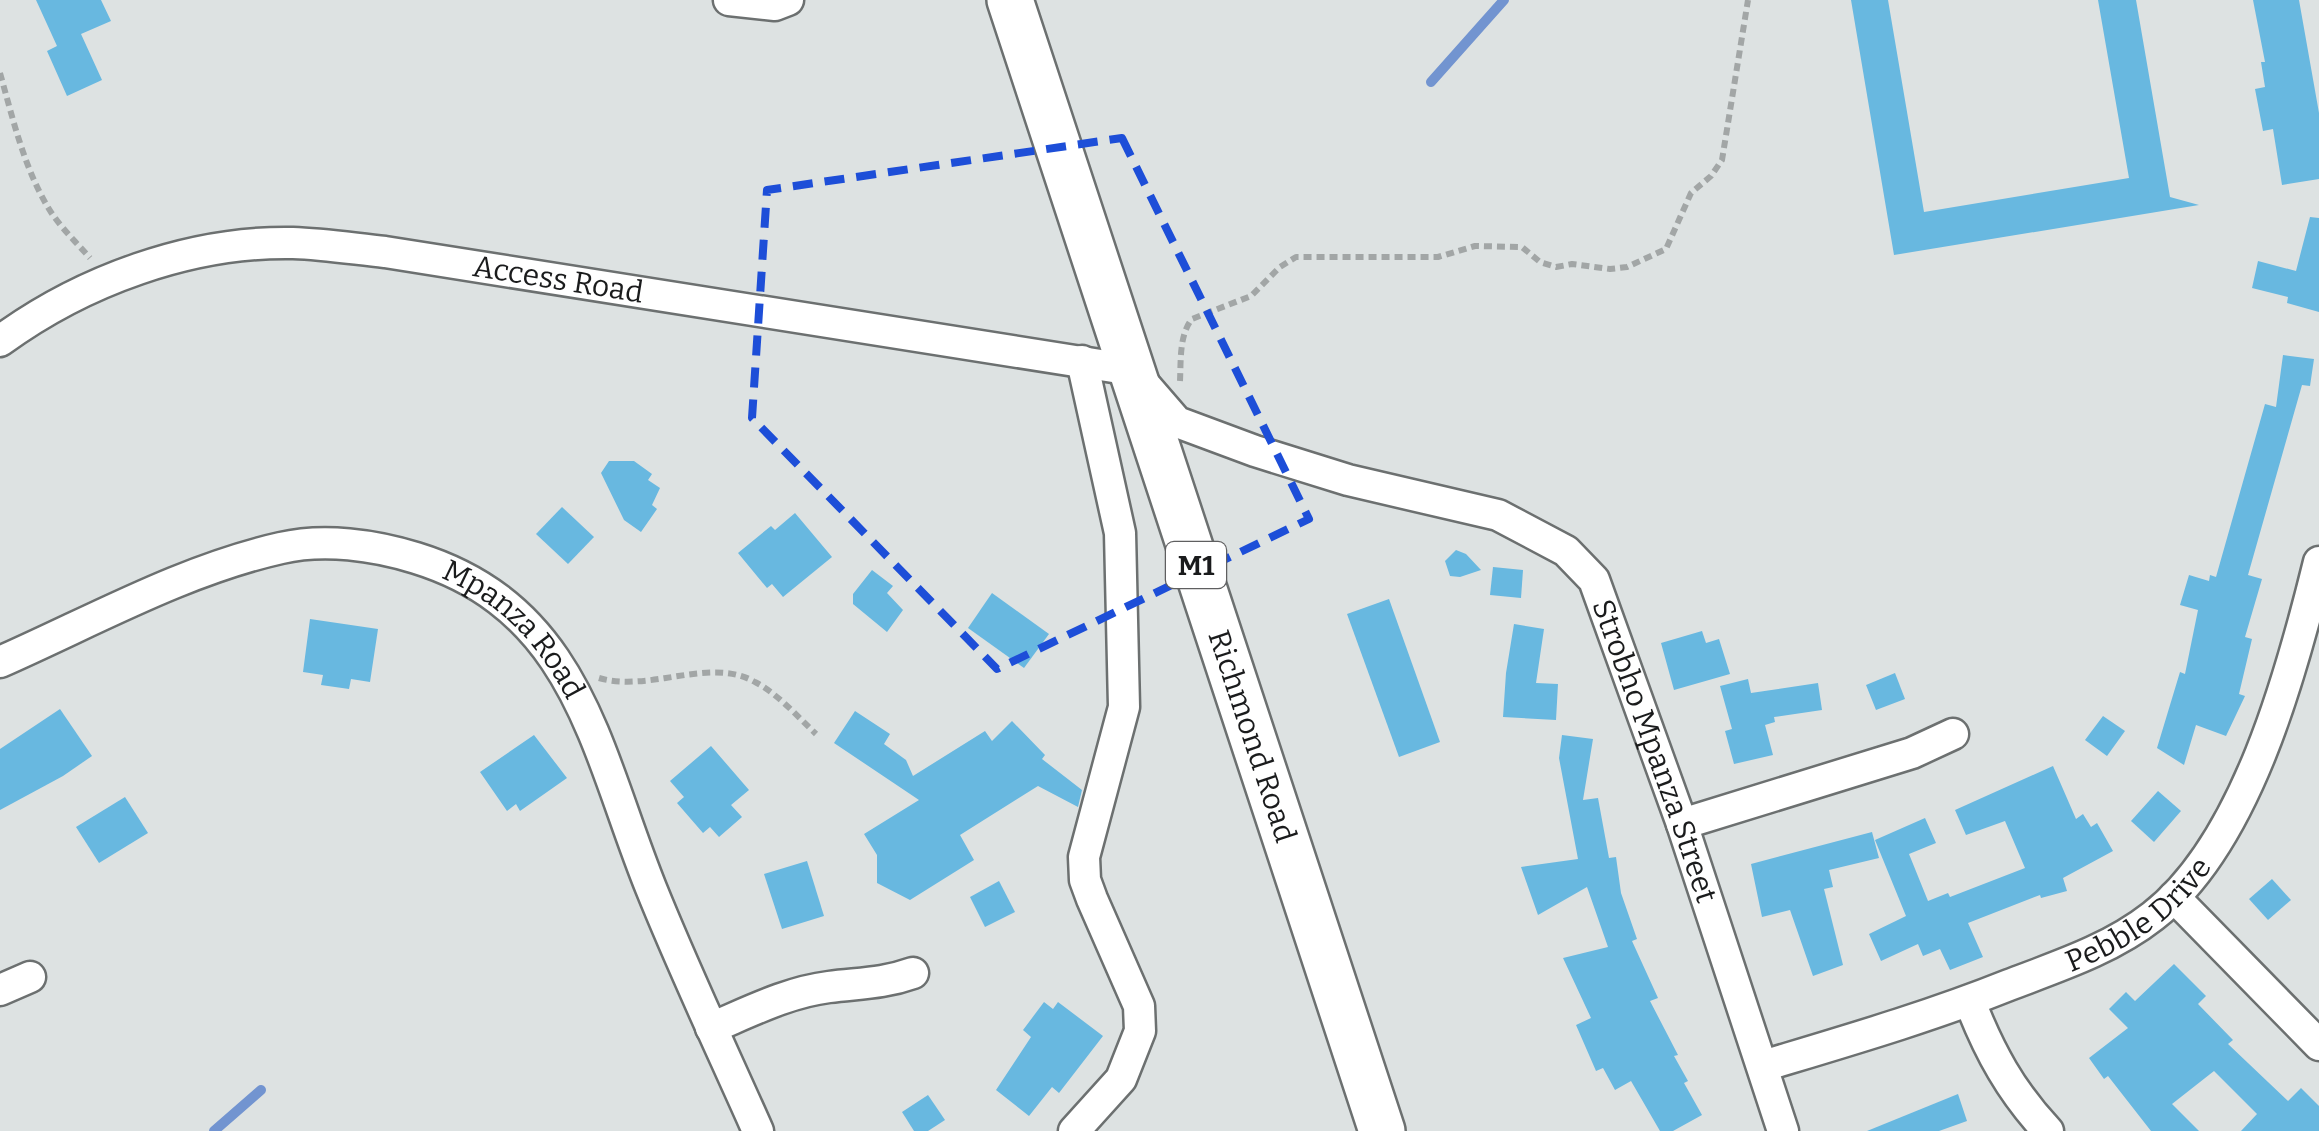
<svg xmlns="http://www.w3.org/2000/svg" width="2319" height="1131" font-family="Bitter,serif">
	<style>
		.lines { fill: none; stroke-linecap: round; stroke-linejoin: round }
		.stream { stroke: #7294d0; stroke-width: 10 }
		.building { fill: #68b8e0 }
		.minor-casing { stroke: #6c7070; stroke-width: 35 }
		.highway-casing { stroke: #6c7070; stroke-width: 50 }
		.path { stroke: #a2a6a6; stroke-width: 6; stroke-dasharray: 8 5; stroke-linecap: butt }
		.minor { stroke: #fff; stroke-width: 30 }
		.highway { stroke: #fff; stroke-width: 45 }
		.marked { fill: none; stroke: #1d4ed8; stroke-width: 8; stroke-dasharray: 20 12; stroke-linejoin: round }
		.labels { text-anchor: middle; stroke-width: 10; stroke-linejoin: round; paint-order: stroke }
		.shield { fill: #fff; stroke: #5f5f60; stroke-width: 2.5 }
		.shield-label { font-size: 28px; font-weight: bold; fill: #1a1b1c }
		.street-label { font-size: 30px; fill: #1a1b1c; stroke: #fff }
	</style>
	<rect width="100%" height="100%" fill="#dde2e2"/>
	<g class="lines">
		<g class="stream">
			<path d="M1431,82l73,-82"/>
			<path d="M214,1131l47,-41"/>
		</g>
	</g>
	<g class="building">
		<path d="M36,0h65l10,21 -30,13 21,46 -35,16 -20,-45 10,-5z"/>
		<path d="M1851,0h37l36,212 205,-34 -31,-178h38l34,197 29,8 -305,50z"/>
		<path d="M2253,0h46l20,113v66l-37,6 -9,-56 -10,2 -8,-42 10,-2 -4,-25h4z"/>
		<path d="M2310,217l9,1v94l-32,-9 1,-6 -36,-9 6,-27 38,10z"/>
		<path d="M2283,355l31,4 -4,27 -8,-1 -54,190 14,4 -17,58 7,2 -13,55 6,2 -19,40 -30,-11 -12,40 -27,-17 23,-76 5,2 13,-64 -18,-5 9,-30 20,6 1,-6 6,2 49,-173 11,3z"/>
		<path d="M609,461h25l18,13 -4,6 12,8 -8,17 5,4 -16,23 -17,-12 -23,-47z"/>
		<path d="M562,507l32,30 -26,27 -32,-30z"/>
		<path d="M795,513l37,44 -49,40 -11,-13 -5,4 -29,-35 33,-27 4,4z"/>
		<path d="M1456,550l10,4 15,16 -21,7 -10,-1 -5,-15z"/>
		<path d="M1493,567l30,3 -2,28 -31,-3z"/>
		<path d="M872,570l21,16 -6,7 16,17 -16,22 -34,-28v-10z"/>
		<path d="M992,593l57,41 -25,34 -56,-40z"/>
		<path d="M1389,599l51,143 -41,15 -52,-143z"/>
		<path d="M310,619l68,10 -8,53 -19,-3 -2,10 -28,-4 2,-10 -20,-3z"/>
		<path d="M1514,624l30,5 -8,54 22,1 -2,36 -53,-3 3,-44z"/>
		<path d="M1702,631l4,12 13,-4 11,35 -56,16 -13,-47z"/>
		<path d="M1895,673l10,26 -29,11 -10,-25z"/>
		<path d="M1748,679l3,14 67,-10 4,27 -48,7 1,5 -10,3 8,30 -39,9 -9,-33 7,-2 -12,-43z"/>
		<path d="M60,709l32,47 -29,20 -63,34v-61z"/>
		<path d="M855,711l35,23 -6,10 22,16 7,16 72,-45 7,10 20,-20 33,34 -3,4 40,31 -4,17 -40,-21 -78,49 14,25 -64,40 -33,-17v-28l-13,-21 55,-34 -85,-57z"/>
		<path d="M2103,716l22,15 -18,25 -22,-16z"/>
		<path d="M534,735l33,43 -47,33 -4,-7 -9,7 -27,-39z"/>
		<path d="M1562,735l31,4 -10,61 15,-2 11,60 7,-1 5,36 16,46 -5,2 26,57 -8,3 28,54 -4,1 14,25 -4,2 18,32 -29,16h-13l-29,-50 -16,9 -12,-22 -7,3 -20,-46 15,-7 -28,-60 45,-11 -21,-60 -49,28 -17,-48 57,-8 -19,-101z"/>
		<path d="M711,746l38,44 -18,15 11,12 -23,20 -9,-10 -7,6 -26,-30 7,-6 -14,-16z"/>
		<path d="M2053,766l23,53 7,-5 8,13 6,-4 16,28 -50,27 4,13 -26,7 -1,-3 -72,28 15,34 -33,13 -10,-21 -17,7 -5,-12 -37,17 -12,-27 37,-18 -31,-76 50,-22 11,25 -27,11 19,47 20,-8 2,4 75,-29 -20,-47 -39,14 -11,-25z"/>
		<path d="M2158,791l23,20 -27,31 -23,-21z"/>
		<path d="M125,797l23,36 -49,30 -23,-36z"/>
		<path d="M1872,832l7,26 -50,12 4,17 -9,2 19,76 -30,11 -23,-66 -28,7 -11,-53z"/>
		<path d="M807,861l17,55 -42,13 -18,-55z"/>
		<path d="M2272,879l19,21 -23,20 -19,-21z"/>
		<path d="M999,881l16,31 -30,15 -15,-30z"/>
		<path d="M2174,964l32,32 -8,8 35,36 -5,4 60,57 13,-13 18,18v25h-78l16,-17 -43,-43 -42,33 27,27h-48l-43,-55 -4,3 -15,-21 39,-30 -19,-19 17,-17 9,9z"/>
		<path d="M1044,1002l9,7 5,-7 45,34 -44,57 -7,-6 -23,29 -33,-26 35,-53 -8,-7z"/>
		<path d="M1958,1094l9,27 -28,10h-72z"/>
		<path d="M928,1095l17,25 -17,11h-14l-12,-19z"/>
	</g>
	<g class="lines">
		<g class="minor-casing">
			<g id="minor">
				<path d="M729,0l46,5 13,-5"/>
				<path id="s1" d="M0,341c82,-60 190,-100 293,-98 31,1 62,6 92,9l747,118 45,52 78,29 93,29 150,35 68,36 28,29 88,244 101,307"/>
				<path id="s2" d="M0,662c91,-40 183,-92 281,-114 43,-10 93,-3 135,10 162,50 180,194 235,330 33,82 71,162 107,243"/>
				<path d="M1682,824l230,-71 41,-19"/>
				<path d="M2174,897l145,148"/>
				<path d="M0,990l30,-13"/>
				<path d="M1970,1002c19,49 41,90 78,129"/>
				<path d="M711,1028c38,-16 77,-36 118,-41 31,-4 53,-3 84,-14"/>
				<path id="s3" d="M1763,1066c83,-25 166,-49 246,-81 50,-19 102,-36 144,-69 93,-72 139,-244 166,-354"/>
				<path d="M1074,1131l47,-52 19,-48 -1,-25 -47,-107 -7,-19 -1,-23 40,-150 -4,-174 -38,-172"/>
			</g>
		</g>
		<g class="highway-casing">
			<g id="highway">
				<path id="s4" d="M1010,0l372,1131"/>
			</g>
		</g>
		<g class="path">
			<path d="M0,73c13,46 24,95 49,136 11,18 27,33 41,49"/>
			<path d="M1180,381c1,-20 -1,-46 12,-62l59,-23 29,-29 16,-10h142l37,-11 47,1 18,15 16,5 16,-3 38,5 17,-2 39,-18 25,-56 20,-17 11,-16 26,-160"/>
			<path d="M599,678c51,15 111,-22 156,4 23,12 42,34 61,52"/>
		</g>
		<use href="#minor" class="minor"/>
		<use href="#highway" class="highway"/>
	</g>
	<path class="marked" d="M1122,138l187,381 -312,150 -245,-251 15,-228z"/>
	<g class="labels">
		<rect class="shield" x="1166" y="542" width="60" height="46" rx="8"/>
		<g class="shield-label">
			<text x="1196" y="575">M1</text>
		</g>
		<g class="street-label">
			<text dy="10" stroke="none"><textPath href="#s1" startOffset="582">Access Road</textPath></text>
			<text dy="10" stroke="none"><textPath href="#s2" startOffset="565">Mpanza Road</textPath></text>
			<text dy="10" stroke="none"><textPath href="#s4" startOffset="775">Richmond Road</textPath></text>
			<text dy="10" stroke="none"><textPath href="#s1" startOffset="1865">Strobho Mpanza Street</textPath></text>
			<text dy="10" stroke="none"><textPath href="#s3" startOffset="408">Pebble Drive</textPath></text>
		</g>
	</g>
</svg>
